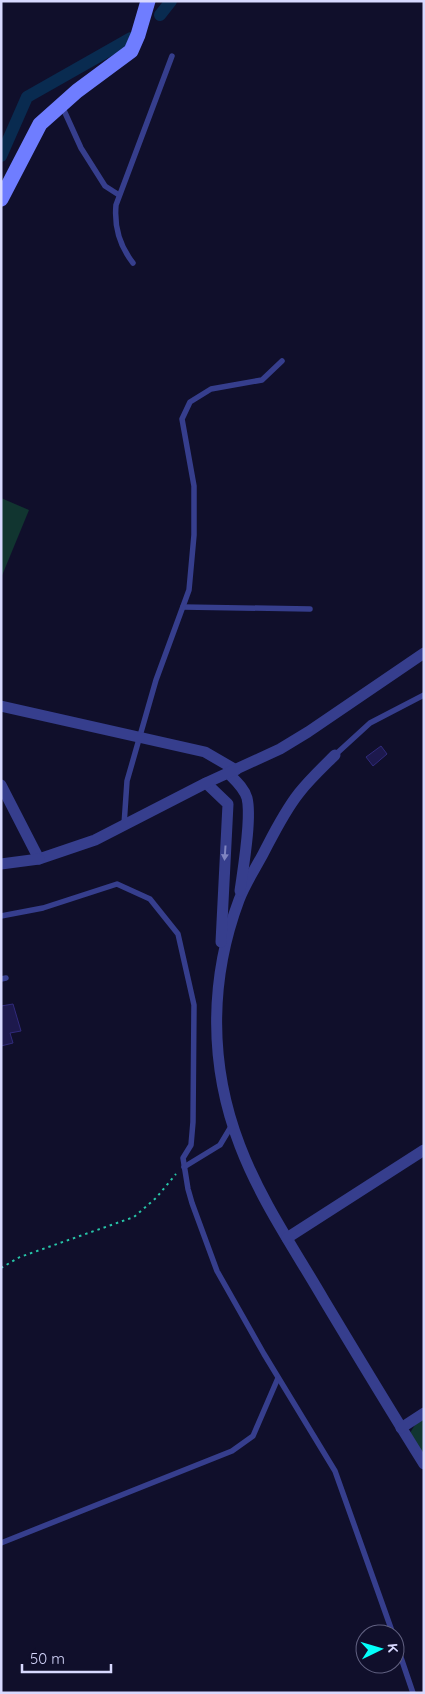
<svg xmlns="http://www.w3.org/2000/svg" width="425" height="1694" font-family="Quicksand,sans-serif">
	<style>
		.green { fill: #113530 }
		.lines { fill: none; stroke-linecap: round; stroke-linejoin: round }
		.canal { stroke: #092b50; stroke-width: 12 }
		.building { fill: #1d194d; stroke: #302a7b }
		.path { stroke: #27c5a8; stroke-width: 2; stroke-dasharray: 2.5 4; stroke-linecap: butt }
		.lane { stroke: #363e8d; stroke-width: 5.5 }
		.street { stroke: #363e8d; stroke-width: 11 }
		.secondary { stroke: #6f7dff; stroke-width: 15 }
		.oneway { fill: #7f84c0 }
	</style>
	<rect width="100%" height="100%" fill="#100f2b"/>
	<g class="green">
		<path d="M1,498l28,12 -28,68z"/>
		<path d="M424,1410v54l-17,-26z"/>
	</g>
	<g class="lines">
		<g class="canal">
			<path d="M160,15l11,-14"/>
			<path d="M1,156l26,-59 104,-59"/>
		</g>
	</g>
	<g class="building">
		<path d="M381,746l6,8 -14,12 -7,-9z"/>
		<path d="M13,1004l8,27 -11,2 3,10 -12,3v-40z"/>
	</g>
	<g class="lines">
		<path class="path" d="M1,1268l19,-11 114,-40 22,-19 20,-24"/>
		<g class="lane">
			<path d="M62,106l19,42 24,38 14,9"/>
			<path d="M133,263c-14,-18 -19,-36 -17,-58l56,-149"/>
			<path d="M183,607l127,2"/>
			<path d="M335,755l35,-32 54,-28"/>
			<path d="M124,825l3,-44 29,-101 33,-90 5,-55v-49l-12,-67 8,-17 21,-13 51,-9 20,-19"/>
			<path d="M1,916l42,-8 74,-24 33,15 28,35 16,71 -1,117 -2,23 -8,13 5,31 4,14 25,68 47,83 71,117 58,163"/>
			<path d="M1,979l5,-1"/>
			<path d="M184,1167l36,-22 12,-20"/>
			<path d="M1,1543l231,-92 21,-15 25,-58"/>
			<path d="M395,1640l18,53"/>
		</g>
		<g class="street">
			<path d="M1,706l204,46 31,18"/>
			<path d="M335,755c-12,12 -25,24 -36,38 -15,19 -25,40 -36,61 -8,15 -18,30 -24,46 -30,80 -30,166 1,246 21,55 55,104 84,154 33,55 66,110 100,164"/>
			<path d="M229,774c7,7 15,14 18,24 5,20 -4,71 -7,93"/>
			<path d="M206,783l22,21 -7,138"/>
			<path d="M1,785l38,74 56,-19 111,-57 74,-34 28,-17 116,-79"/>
			<path d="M1,864l38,-5"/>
			<path d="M287,1238l137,-88"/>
			<path d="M401,1428l23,-15"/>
		</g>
		<path class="secondary" d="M1,199l39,-75 37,-33 54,-40 7,-16 10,-34"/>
	</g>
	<defs><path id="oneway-solid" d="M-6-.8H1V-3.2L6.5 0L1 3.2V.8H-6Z" transform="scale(1.25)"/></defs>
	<use class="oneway" href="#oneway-solid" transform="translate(225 853) rotate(94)"/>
	<rect width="425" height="1694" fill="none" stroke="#d8d9ff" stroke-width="5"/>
	<g transform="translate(380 1649) rotate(85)"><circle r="24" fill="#100f2b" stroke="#606080"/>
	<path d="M0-4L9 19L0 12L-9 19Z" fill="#04fffa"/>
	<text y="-8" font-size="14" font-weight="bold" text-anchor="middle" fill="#d8d9ff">K</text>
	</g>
	<path d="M22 1664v8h89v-8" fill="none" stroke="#d8d9ff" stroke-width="2.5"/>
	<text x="30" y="1664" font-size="15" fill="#d8d9ff" stroke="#100f2b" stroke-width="4" paint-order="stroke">50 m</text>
</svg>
